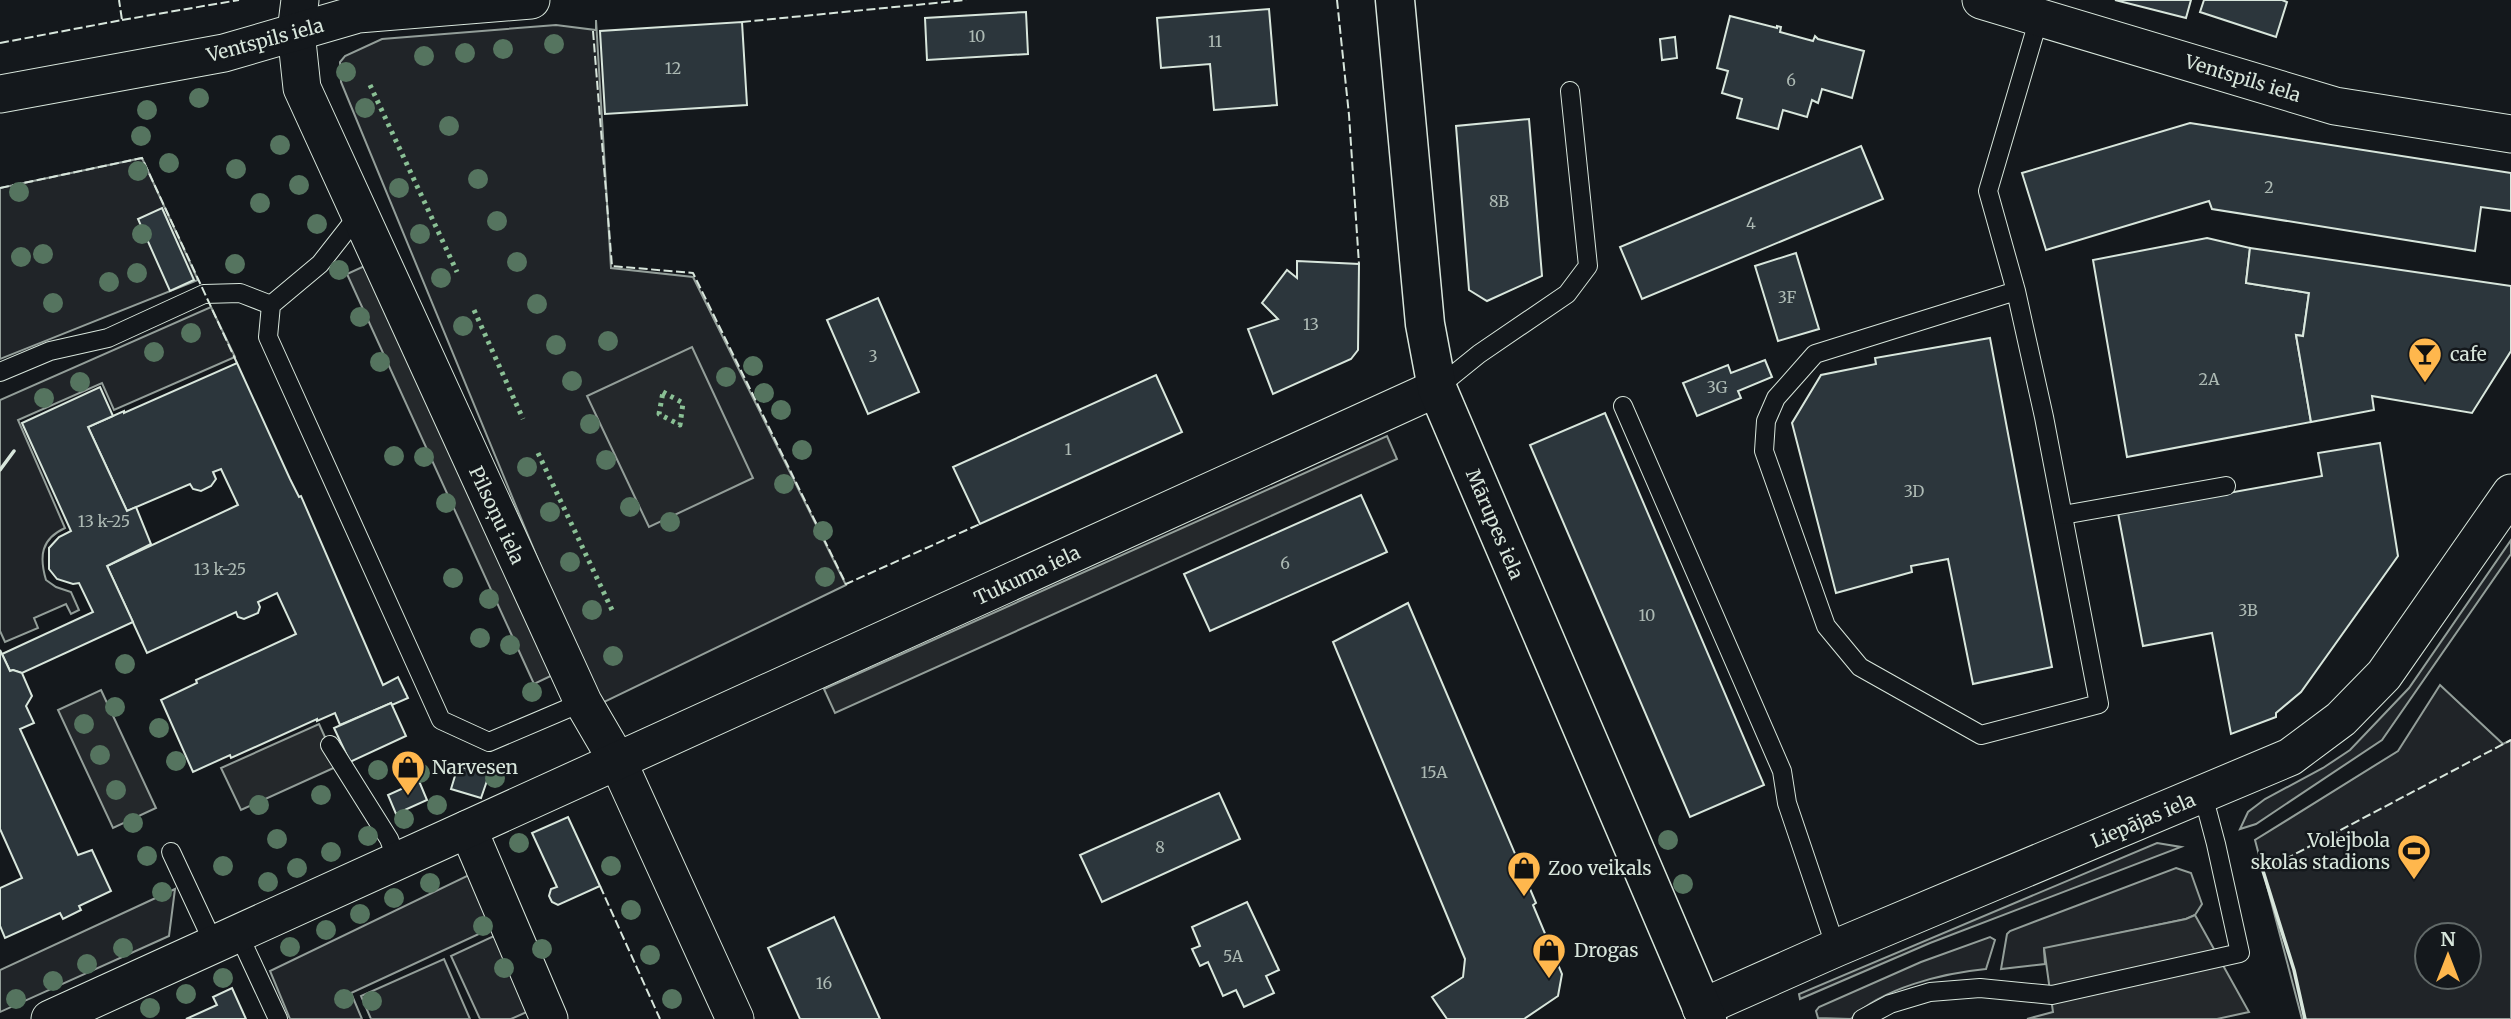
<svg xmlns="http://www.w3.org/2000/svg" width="2511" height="1019" font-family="Merriweather,serif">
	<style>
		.green { fill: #202428; stroke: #939e99; stroke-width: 2; fill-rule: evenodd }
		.parking { fill: #24282b; stroke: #939e99; stroke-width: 2 }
		.building { fill: #2c363c; stroke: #d8e6dc; stroke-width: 2 }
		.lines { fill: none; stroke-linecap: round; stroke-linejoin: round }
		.service-casing { stroke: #d8e6dc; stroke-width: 20 }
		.minor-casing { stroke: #d8e6dc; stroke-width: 39 }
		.tertiary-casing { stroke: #d8e6dc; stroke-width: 41 }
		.service { stroke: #14181c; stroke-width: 18 }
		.minor { stroke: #14181c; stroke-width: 37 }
		.tertiary { stroke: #14181c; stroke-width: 38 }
		.hedge { stroke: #8ac095; stroke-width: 5; stroke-dasharray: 3.5 5; stroke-linecap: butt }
		.fence { stroke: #d8e6dc; stroke-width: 2; stroke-dasharray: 9 3.5; stroke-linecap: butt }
		.wall { stroke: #d8e6dc; stroke-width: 3.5 }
		.tree { fill: #55745f }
		.labels { text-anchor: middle; stroke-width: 5; stroke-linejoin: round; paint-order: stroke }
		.number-label { font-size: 16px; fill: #adbab4 }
		.street-label { font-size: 19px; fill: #d8e6dc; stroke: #14181c }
		.poi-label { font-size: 19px; fill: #d8e6dc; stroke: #14181c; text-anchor: start }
	</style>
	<rect width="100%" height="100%" fill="#14181c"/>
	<g class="green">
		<path d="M596,20l15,248 82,9 153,308 -248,120 -257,-623 -1,-20 5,-6 37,-17 174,-14 40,5z"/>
		<path d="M142,158l56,122 -198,79v-171z"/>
		<path d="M211,307l24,50 -121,53 -12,-27 -84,37 47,108c-24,11 -26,28 -19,52l10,7 15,5 8,18 -8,4 -5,-10 -32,14 4,10 -33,14 -5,-11v-231z"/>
		<path d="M2511,540v14l-129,186 -126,84 -16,5 8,-17 17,-13 58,-31 27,-18 59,-62z"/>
		<path d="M2440,685l63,59 8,-4v279h-209l-47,-179 143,-89zM2427,935h42v42h-42z"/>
		<path d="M2157,843l24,4 -251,96 -130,56 -1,-5z"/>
		<path d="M2176,868l15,5 11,31 -7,11 -9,4 -142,30 1,15 -44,5 6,-35 3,-3z"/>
		<path d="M471,874l23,53 -143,66 11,26h-72l-20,-48z"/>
		<path d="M175,889l-6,47 -169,76v-42z"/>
		<path d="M496,935l33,76 -18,8h-31l-29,-63z"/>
		<path d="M1990,937l5,3 -9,29c-42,4 -105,19 -135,50l-33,-1 -2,-7 3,-4 102,-45z"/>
		<path d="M444,959l26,60h-99l-10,-23z"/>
	</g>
	<g class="parking">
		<path d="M371,263l186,410 -23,11 -187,-410z"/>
		<path d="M692,347l61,131 -104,49 -62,-131z"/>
		<path d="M1387,436l10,23 -562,254 -11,-24z"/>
		<path d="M101,690l55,118 -43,20 -55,-118z"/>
		<path d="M319,724l19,42 -97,44 -20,-42z"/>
		<path d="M2195,915l54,97 -32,7h-190l26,-7 -9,-64 142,-29z"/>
	</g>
	<g class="building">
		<path d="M2115,0h76l-5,18z"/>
		<path d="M2204,0h78l5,2 -11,35 -76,-25z"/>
		<path d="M1269,9l8,96 -63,5 -4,-46 -49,4 -4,-50z"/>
		<path d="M1026,12l2,42 -101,6 -2,-42z"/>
		<path d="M1730,16l47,12v-2l4,1 -1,5 33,9 2,-5 3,3 46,12 -12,47 -30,-9 -4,14 -6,-3 -5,17 -24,-7 -5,19 -41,-11 5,-19 -20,-6 6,-22 -11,-3z"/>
		<path d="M742,22l5,83 -142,9 -5,-83z"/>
		<path d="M1675,37l2,21 -15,2 -2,-21z"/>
		<path d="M1529,119l13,157 -55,25 -18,-11 -13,-164z"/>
		<path d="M2190,123l321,50v38l-30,-4 -6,44 -263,-42 -3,-8 -163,49 -24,-77z"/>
		<path d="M1861,146l22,53 -241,100 -22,-52z"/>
		<path d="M162,208l32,72 -24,11 -32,-72z"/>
		<path d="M2207,238l43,10 -4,35 63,10 -6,43 -7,-1 15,87 -184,35 -34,-197z"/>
		<path d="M2250,248l261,38v65l-39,62 -100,-17 2,14 -63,12 -15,-87 7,1 6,-43 -63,-10z"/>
		<path d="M1796,253l23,76 -41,12 -23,-75z"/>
		<path d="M1297,261l62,3 -1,86 -7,9 -78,35 -25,-65 30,-10 -16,-16 25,-33 10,8z"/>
		<path d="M878,298l41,94 -51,22 -41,-94z"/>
		<path d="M1990,338l62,329 -79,17 -25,-125 -37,7 1,6 -76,21 -44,-170 29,-48 55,-11 -1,-6z"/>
		<path d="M1765,360l7,17 -34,14 3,7 -44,18 -14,-33 45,-18 3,8z"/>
		<path d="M237,363l53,116 9,18 2,-1 82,189 15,-8 10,21 -16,7 -1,-2 -51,22 -5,-12 -18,8v-2l-86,39 -1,-3 -37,17 -32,-72 36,-17 -1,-3 100,-46 -19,-41 -19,9 2,5 -2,6 -14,6 -6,-2 -2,-5 -89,41 -40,-87 131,-61 -17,-36 -8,3 3,7 -5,7 -10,5 -8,-2 -3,-5 -63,27 -39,-84 36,-16v2z"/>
		<path d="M1156,375l26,57 -202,92 -27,-57z"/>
		<path d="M100,387l13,29 -25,11 39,84 9,-4 15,37 -44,22 26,56 -111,51 -9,-3 -3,1 -8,-17 91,-42 -14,-29 -6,1 -16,-5 -8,-10v-21l10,-11 12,-6 -49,-108z"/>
		<path d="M1605,413l159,372 -74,32 -160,-372z"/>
		<path d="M2380,443l18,113 -97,136 -25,21v4l-45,17 -19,-101 -69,13 -25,-133 204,-37 -4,-23z"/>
		<path d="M1361,495l26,57 -177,79 -26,-57z"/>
		<path d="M1408,603l128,300 -3,2 29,69 -4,22 -34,23h-77l-15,-22 31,-20 2,-18 -132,-317z"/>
		<path d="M0,650l10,21 3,-1 9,3 10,23 -6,10 8,17 -14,6 58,126 14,-5 19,41 -32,15 2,4 -18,9 -3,-6 -55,25 -5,-12v-38l22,-10 -22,-49z"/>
		<path d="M391,703l15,33 -56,26 -16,-34z"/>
		<path d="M458,766l31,9 -8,23 -30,-9z"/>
		<path d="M419,781l8,19 -31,14 -8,-19z"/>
		<path d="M1219,793l21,46 -138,63 -22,-47z"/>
		<path d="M568,817l32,69 -42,19 -6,-3 -3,-6 2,-7 6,-2 -25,-54z"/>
		<path d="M1247,902l32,68 -13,6 8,17 -30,14 -8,-17 -13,6 -15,-34 -8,4 -8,-17 8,-3 -8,-19z"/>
		<path d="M834,917l46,102h-80l-32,-71z"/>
		<path d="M232,988l14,31h-60l31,-14 -4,-8z"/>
	</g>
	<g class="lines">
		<g class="service-casing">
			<g id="service">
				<path d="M360,213l-40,51 -49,41 -3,32 173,383 48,22 94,-40"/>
				<path d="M2016,291l-201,63 -39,44 -10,23 -2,30 62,175 34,41 121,68 118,-31 -55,-287 -28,-126 -28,-100 51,-173"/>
				<path d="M0,372l50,-21 58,-13 96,-44 36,-1 31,12"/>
				<path d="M1437,388l42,-34 88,-60 21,-28 -18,-175"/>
				<path d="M1623,406l159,365 5,32 49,145"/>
				<path d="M2063,515l163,-29"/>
				<path d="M330,745l59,94 8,21"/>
				<path d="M171,852l43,92"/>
				<path d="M238,933l40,86"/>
				<path d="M1862,1019l28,-15 40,-12 50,-4 72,7 188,-42 -24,-109 -13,-49"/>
			</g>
		</g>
		<g class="minor-casing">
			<g id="minor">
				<path d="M300,0l-4,32 6,56 281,614 35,60 117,257"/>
				<path d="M1981,0l354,106 176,28"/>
				<path d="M0,94l224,-41 134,-39 173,-14"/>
				<path d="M468,829l81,190"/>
				<path d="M1701,1008l135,-60 454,-191 51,-38 43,-44 127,-182"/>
				<path d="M50,1019l1387,-631"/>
			</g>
		</g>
		<g class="tertiary-casing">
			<path id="tertiary" d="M1395,0l30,324 12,64 270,631"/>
		</g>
		<use href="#service" class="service"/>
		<use href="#minor" class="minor"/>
		<use href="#tertiary" class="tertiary"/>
		<g class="hedge">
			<path d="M370,85l87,187"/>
			<path d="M474,310l49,109"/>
			<path d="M663,392l20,11 -3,22 -21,-11z"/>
			<path d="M538,453l74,157"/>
		</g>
		<g class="fence">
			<path d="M1337,0l12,115 10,149"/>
			<path d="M122,20l117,-20"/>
			<path d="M742,22l224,-22"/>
			<path d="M593,31l19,235 81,7 153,311 134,-60"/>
			<path d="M0,43l122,-23 -3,-20"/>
			<path d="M0,188l142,-30 95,205"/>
			<path d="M2263,871l248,-131"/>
			<path d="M600,886l60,133"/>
		</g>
		<g class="wall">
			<path d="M0,470l14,-19"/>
			<path d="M2263,871l31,99 11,49"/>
		</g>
	</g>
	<g class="tree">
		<circle cx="554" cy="44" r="10"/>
		<circle cx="503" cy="49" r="10"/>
		<circle cx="465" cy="53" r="10"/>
		<circle cx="424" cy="56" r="10"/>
		<circle cx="346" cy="72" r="10"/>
		<circle cx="199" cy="98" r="10"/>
		<circle cx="365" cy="108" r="10"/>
		<circle cx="147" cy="110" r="10"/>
		<circle cx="449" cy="126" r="10"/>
		<circle cx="141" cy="136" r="10"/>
		<circle cx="280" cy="145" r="10"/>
		<circle cx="169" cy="163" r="10"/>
		<circle cx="236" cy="169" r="10"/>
		<circle cx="138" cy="171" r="10"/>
		<circle cx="478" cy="179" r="10"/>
		<circle cx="299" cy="185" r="10"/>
		<circle cx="399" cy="188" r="10"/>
		<circle cx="19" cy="192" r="10"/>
		<circle cx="260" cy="203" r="10"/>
		<circle cx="497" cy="221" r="10"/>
		<circle cx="317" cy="224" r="10"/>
		<circle cx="142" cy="234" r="10"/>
		<circle cx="420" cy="234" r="10"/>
		<circle cx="43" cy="254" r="10"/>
		<circle cx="21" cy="257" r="10"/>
		<circle cx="517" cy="262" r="10"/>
		<circle cx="235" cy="264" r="10"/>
		<circle cx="339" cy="270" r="10"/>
		<circle cx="137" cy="273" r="10"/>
		<circle cx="441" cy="278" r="10"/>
		<circle cx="109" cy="282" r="10"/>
		<circle cx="53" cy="303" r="10"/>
		<circle cx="537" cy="304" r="10"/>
		<circle cx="360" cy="317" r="10"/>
		<circle cx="463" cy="326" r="10"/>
		<circle cx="191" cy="333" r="10"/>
		<circle cx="608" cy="341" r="10"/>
		<circle cx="556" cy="345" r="10"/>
		<circle cx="154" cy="352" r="10"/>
		<circle cx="380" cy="362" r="10"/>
		<circle cx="753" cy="366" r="10"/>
		<circle cx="726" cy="377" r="10"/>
		<circle cx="572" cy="381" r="10"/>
		<circle cx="80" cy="382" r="10"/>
		<circle cx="764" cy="393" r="10"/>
		<circle cx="44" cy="398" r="10"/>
		<circle cx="781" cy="410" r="10"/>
		<circle cx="590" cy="424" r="10"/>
		<circle cx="802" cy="450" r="10"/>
		<circle cx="394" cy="456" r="10"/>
		<circle cx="424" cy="457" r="10"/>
		<circle cx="606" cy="460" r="10"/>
		<circle cx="527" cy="467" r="10"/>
		<circle cx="784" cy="484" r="10"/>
		<circle cx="446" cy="503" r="10"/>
		<circle cx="630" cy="507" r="10"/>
		<circle cx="550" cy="512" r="10"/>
		<circle cx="670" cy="522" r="10"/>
		<circle cx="823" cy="531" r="10"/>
		<circle cx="570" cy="562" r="10"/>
		<circle cx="825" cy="577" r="10"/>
		<circle cx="453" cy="578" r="10"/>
		<circle cx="489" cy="599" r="10"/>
		<circle cx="592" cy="610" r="10"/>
		<circle cx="480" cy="638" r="10"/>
		<circle cx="510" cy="645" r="10"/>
		<circle cx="613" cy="656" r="10"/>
		<circle cx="125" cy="664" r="10"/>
		<circle cx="532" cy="692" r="10"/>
		<circle cx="115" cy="707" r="10"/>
		<circle cx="84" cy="724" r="10"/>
		<circle cx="159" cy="728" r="10"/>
		<circle cx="100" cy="755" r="10"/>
		<circle cx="176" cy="761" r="10"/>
		<circle cx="378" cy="770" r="10"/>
		<circle cx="420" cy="773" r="10"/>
		<circle cx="495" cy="778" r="10"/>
		<circle cx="116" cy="790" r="10"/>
		<circle cx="321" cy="795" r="10"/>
		<circle cx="259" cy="805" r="10"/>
		<circle cx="437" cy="805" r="10"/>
		<circle cx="404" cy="819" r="10"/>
		<circle cx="133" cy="823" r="10"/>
		<circle cx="368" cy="836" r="10"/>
		<circle cx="277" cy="839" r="10"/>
		<circle cx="1668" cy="840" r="10"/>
		<circle cx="519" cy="843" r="10"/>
		<circle cx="331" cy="852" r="10"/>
		<circle cx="147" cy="856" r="10"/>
		<circle cx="223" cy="866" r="10"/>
		<circle cx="611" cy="866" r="10"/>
		<circle cx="297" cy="868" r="10"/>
		<circle cx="268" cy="882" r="10"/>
		<circle cx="430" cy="883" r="10"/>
		<circle cx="1683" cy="884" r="10"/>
		<circle cx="162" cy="892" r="10"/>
		<circle cx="394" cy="898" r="10"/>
		<circle cx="631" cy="910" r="10"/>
		<circle cx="360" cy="914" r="10"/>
		<circle cx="483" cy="926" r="10"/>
		<circle cx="326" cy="930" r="10"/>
		<circle cx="290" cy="947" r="10"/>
		<circle cx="123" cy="948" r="10"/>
		<circle cx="542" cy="949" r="10"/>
		<circle cx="650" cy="955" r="10"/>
		<circle cx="87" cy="964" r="10"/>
		<circle cx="504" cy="968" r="10"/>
		<circle cx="223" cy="978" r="10"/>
		<circle cx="53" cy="981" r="10"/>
		<circle cx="186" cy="994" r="10"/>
		<circle cx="16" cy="999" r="10"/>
		<circle cx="344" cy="999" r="10"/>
		<circle cx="672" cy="999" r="10"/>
		<circle cx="372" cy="1001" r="10"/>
		<circle cx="150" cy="1008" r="10"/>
	</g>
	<defs>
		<g id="bar-pin" transform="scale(1.75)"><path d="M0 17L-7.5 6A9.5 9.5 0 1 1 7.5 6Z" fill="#ffb74d" stroke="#14181c"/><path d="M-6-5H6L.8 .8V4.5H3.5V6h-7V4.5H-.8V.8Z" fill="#111"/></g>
		<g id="shop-pin" transform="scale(1.75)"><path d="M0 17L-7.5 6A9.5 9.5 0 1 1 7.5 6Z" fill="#ffb74d" stroke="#14181c"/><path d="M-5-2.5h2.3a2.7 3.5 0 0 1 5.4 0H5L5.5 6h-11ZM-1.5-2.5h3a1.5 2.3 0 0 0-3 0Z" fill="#111"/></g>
		<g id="stadium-pin" transform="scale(1.75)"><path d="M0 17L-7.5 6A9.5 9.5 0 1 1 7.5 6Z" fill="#ffb74d" stroke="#14181c"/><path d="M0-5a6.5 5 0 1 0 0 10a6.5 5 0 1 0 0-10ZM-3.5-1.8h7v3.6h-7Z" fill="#111"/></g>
	</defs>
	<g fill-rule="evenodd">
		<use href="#bar-pin" x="2425" y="354"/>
		<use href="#shop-pin" x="408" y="767"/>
		<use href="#stadium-pin" x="2414" y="851"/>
		<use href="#shop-pin" x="1524" y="868"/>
		<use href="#shop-pin" x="1549" y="950"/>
	</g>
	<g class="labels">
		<g class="number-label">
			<text x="977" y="42">10</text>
			<text x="1215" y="47">11</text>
			<text x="673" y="74">12</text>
			<text x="1791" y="86">6</text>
			<text x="2269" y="193">2</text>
			<text x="1499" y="207">8B</text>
			<text x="1751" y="229">4</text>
			<text x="1787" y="303">3F</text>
			<text x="1311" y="330">13</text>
			<text x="873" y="362">3</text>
			<text x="2209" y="385">2A</text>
			<text x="1717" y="393">3G</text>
			<text x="1068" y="455">1</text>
			<text x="1914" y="497">3D</text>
			<text x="104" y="527">13 k-25</text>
			<text x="1285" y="569">6</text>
			<text x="220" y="575">13 k-25</text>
			<text x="2248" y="616">3B</text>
			<text x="1647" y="621">10</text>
			<text x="1434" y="778">15A</text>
			<text x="1160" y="853">8</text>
			<text x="1233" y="962">5A</text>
			<text x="824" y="989">16</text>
		</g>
		<g class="street-label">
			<text transform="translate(265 40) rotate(-15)" y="7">Ventspils iela</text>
			<text transform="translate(2243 78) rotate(17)" y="7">Ventspils iela</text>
			<text transform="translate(497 515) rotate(65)" y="7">Pilsoņu iela</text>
			<text transform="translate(1495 524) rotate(67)" y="7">Mārupes iela</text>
			<text transform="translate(1027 575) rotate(-25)" y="7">Tukuma iela</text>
			<text transform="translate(2143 820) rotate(-23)" y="7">Liepājas iela</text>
		</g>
		<g class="poi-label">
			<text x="2450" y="361">cafe</text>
			<text x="432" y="774">Narvesen</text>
			<text x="2390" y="847" text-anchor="end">Volejbola<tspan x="2390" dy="22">skolas stadions</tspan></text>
			<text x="1548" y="875">Zoo veikals</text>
			<text x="1574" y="957">Drogas</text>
		</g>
	</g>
	<g transform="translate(2448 956)"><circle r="33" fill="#14181c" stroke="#626a69" stroke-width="2"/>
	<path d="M0-5L12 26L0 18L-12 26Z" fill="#ffb74d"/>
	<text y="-10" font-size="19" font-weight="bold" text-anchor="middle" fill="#d8e6dc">N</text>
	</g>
</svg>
